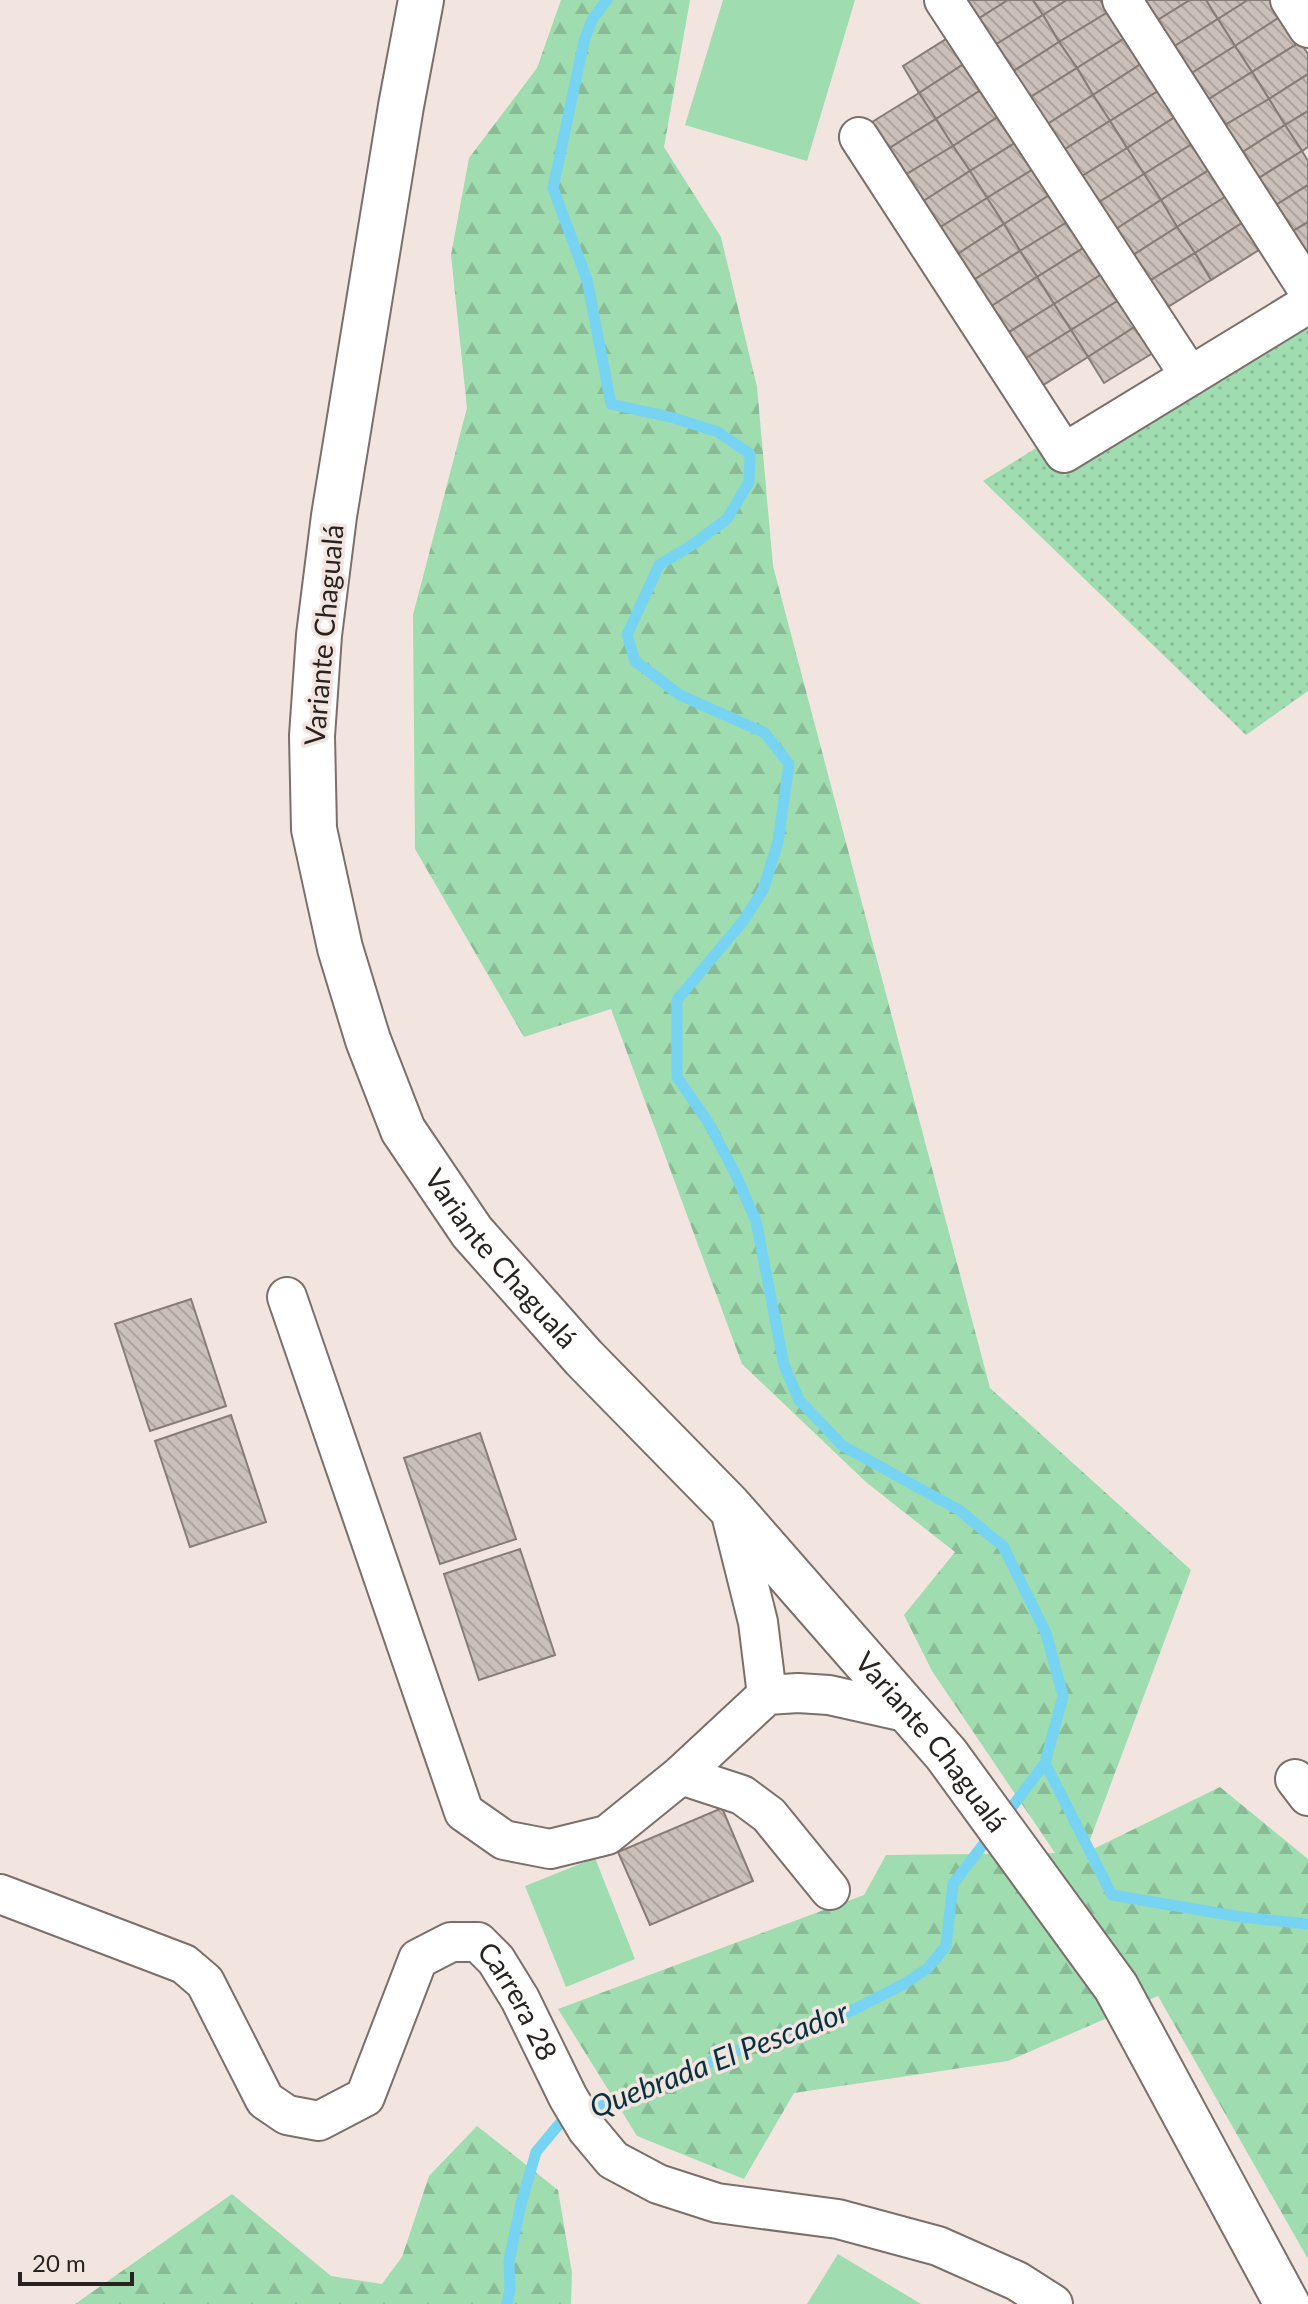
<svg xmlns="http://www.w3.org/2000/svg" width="1308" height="2304" font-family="Lato,sans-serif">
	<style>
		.grass { fill: url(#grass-dots) }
		.forest { fill: url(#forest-firs) }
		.pitch { fill: #9fdcaf }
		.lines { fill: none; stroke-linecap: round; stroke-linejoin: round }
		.stream { stroke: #76d3f2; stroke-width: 11 }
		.building { fill: url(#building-back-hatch); stroke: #887c77; stroke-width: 2 }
		.minor-casing { stroke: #7a6f6a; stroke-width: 42 }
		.highway-casing { stroke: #7a6f6a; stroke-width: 48 }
		.minor { stroke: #fff; stroke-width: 38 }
		.highway { stroke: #fff; stroke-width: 44 }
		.labels { text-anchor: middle; stroke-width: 7; stroke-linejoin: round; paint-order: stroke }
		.street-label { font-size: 28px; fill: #282321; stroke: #f2e5df }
		.water-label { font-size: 30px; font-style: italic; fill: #04323e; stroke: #f2e5df }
	</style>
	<defs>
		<pattern id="grass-dots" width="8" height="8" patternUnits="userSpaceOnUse" patternTransform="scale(2)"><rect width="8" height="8" fill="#9fdcaf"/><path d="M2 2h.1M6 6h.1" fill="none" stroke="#89bc96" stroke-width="1.8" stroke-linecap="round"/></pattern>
		<pattern id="forest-firs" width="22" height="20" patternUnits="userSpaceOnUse" patternTransform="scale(2)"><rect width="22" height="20" fill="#9fdcaf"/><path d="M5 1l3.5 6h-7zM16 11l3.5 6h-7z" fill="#89bc96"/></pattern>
		<pattern id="building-back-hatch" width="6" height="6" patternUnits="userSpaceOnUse" patternTransform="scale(2)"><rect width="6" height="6" fill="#cbbfb9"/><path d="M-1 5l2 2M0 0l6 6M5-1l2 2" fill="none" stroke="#aea49f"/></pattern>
	</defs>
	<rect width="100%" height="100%" fill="#f2e5df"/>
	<path class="grass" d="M1308,325v366l-62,44 -263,-254 58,-36 24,30z"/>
	<g class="forest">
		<path d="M561,0h129l-26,147 57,90 36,150 16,179 217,822 201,182 -106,283 135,-66 88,72v400l-150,-263 -150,65 -214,32 -50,86 -107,-43 -79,-127 306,-114 22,-40 169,-2 -123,-182 -28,-56 51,-63 -88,-69 -125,-119 -131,-355 -87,28 -109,-188 -2,-234 54,-207 -16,-153 18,-97 68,-90z"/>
		<path d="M477,2126l81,64 14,83 -1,31h-496l157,-110 99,82 51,8 20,-27 27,-81z"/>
	</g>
	<g class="pitch">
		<path d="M723,0h132l-48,161 -122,-36z"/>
		<path d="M595,1858l40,101 -69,28 -41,-101z"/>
		<path d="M838,2254l83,50h-114z"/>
	</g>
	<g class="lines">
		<g class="stream">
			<path d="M607,0l-14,18 -9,23 -31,147 34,92 24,124 63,14 44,14 32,22 -1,28 -22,37 -35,26 -33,20 -32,70 8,26 45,34 85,38 24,31 -11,78 -15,48 -19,30 -67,80v77l31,45 27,51 21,48 28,144 15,35 44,46 116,64 44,36 43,87 17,63 -18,67 -42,56"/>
			<path d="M1045,1763l67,132 129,22 67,7"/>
			<path d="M507,2304l3,-14 -1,-29 12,-57 15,-52 25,-30 228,-92 38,-7 77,-39 24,-16 18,-22 7,-62 39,-51"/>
		</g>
	</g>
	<g class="building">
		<path d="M966,0h42l-30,19z"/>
		<path d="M1008,0h25l10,15 -48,30 -17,-26z"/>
		<path d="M1033,0h34l-24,15z"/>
		<path d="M1067,0h33l8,12 -49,30 -16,-27z"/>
		<path d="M1139,0h51l-37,23z"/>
		<path d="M1190,0h16l12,19 -48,30 -17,-26z"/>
		<path d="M1206,0h42l-30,19z"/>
		<path d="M1248,0h25l10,15 -48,31 -17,-27z"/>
		<path d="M1108,12l17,26 -48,30 -18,-26z"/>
		<path d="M1043,15l16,27 -47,30 -17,-27z"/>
		<path d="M1283,15l17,27 -48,30 -17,-26z"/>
		<path d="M1218,19l17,27 -48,30 -17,-27z"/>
		<path d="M951,36l16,26 -48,31 -16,-27z"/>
		<path d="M1125,38l16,26 -48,31 -16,-27z"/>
		<path d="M1059,42l18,26 -48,30 -17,-26z"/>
		<path d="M1300,42l8,12v20l-39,25 -17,-27z"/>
		<path d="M1235,46l17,26 -48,30 -17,-26z"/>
		<path d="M967,62l17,26 -48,31 -17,-26z"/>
		<path d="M1141,64l17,27 -48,30 -17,-26z"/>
		<path d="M1077,68l16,27 -47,30 -17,-27z"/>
		<path d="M1252,72l17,27 -49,29 -16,-26z"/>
		<path d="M1308,74v37l-23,14 -16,-26z"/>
		<path d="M984,88l17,27 -48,31 -17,-27z"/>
		<path d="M1158,91l17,26 -48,31 -17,-27z"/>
		<path d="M919,93l17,26 -48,30 -16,-27z"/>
		<path d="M1093,95l17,26 -48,30 -16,-26z"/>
		<path d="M1269,99l16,26 -47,30 -18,-27z"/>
		<path d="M1308,111v36l-6,4 -17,-26z"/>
		<path d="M1001,115l17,26 -48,30 -17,-25z"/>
		<path d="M1175,117l17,27 -48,30 -17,-26z"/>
		<path d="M936,119l17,27 -48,29 -17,-26z"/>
		<path d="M1110,121l17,27 -48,30 -17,-27z"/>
		<path d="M1285,125l17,26 -48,30 -16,-26z"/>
		<path d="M1018,141l17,27 -48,30 -17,-27z"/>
		<path d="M1192,144l17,26 -48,30 -17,-26z"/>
		<path d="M953,146l17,25 -48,31 -17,-27z"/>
		<path d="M1127,148l17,26 -48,30 -17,-26z"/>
		<path d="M1302,151l6,10v24l-37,23 -17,-27z"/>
		<path d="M1035,168l16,26 -47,30 -17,-26z"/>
		<path d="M1209,170l16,27 -48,30 -16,-27z"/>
		<path d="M970,171l17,27 -48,30 -17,-26z"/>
		<path d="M1144,174l17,26 -48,31 -17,-27z"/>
		<path d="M1308,185v37l-20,12 -17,-26z"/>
		<path d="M1051,194l18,27 -49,30 -16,-27z"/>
		<path d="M1225,197l17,26 -47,30 -18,-26z"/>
		<path d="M987,198l17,26 -48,31 -17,-27z"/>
		<path d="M1161,200l16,27 -47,30 -17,-26z"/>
		<path d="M1069,221l16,26 -48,30 -17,-26z"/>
		<path d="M1308,222v37l-20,-25z"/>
		<path d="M1242,223l17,27 -48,30 -16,-27z"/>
		<path d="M1004,224l16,27 -48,30 -16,-26z"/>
		<path d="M1177,227l18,26 -49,30 -16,-26z"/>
		<path d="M1085,247l17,27 -48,30 -17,-27z"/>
		<path d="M1020,251l17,26 -47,30 -18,-26z"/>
		<path d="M1195,253l16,27 -48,30 -17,-27z"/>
		<path d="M1102,274l17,26 -48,30 -17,-26z"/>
		<path d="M1037,277l17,27 -48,30 -16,-27z"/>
		<path d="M1119,300l17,26 -48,31 -17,-27z"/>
		<path d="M1054,304l17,26 -48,30 -17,-26z"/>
		<path d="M1136,326l17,27 -49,30 -16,-26z"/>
		<path d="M1071,330l17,27 -48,30 -17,-27z"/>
		<path d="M191,1299l35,107 -76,25 -35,-107z"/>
		<path d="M231,1415l35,107 -76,25 -35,-106z"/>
		<path d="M480,1433l36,106 -76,25 -36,-106z"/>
		<path d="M520,1549l35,106 -76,25 -35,-106z"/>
		<path d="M722,1808l31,73 -103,44 -32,-73z"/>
	</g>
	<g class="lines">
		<g class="minor-casing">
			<g id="minor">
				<path d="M944,0l246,376"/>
				<path d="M1122,0l186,290"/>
				<path d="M1290,0l18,28"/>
				<path d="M859,137l205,316 244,-149"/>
				<path d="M287,1297l177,515 40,28 46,9 57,-14 74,-60 86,-80 31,-2 31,2 85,19"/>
				<path d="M729,1506l29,116 9,73"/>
				<path d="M681,1775l61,20 27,20 61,75"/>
				<path d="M1295,1779l13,17"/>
				<path id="s1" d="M0,1894l184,70 21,18 60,118 22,15 32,6 46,-24 53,-138 33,-17h27l18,18 24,39 48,98 19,32 26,31 45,24 59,19 121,16 100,27 79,35 36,23"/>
			</g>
		</g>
		<g class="highway-casing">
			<g id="highway">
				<path id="s2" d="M421,0l-20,106 -67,410 -15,119 -7,101 2,93 26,119 28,92 35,90 69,102 112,126 145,148 217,248 170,233 171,317"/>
			</g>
		</g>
		<use href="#minor" class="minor"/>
		<use href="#highway" class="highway"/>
	</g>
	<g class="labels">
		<g class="street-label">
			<text transform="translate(324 635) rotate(-85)" y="10">Variante Chagualá</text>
			<text dy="10" stroke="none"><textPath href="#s2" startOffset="1314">Variante Chagualá</textPath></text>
			<text dy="10" stroke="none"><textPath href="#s2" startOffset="1962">Variante Chagualá</textPath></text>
			<text dy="10" stroke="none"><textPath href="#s1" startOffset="752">Carrera 28</textPath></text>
		</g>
		<g class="water-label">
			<text transform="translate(719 2060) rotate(-21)" y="10">Quebrada El Pescador</text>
		</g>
	</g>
	<path d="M20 2272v12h112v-12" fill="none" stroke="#282321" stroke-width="4"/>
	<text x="32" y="2272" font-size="24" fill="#282321" stroke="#f2e5df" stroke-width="6" paint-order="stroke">20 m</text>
</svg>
